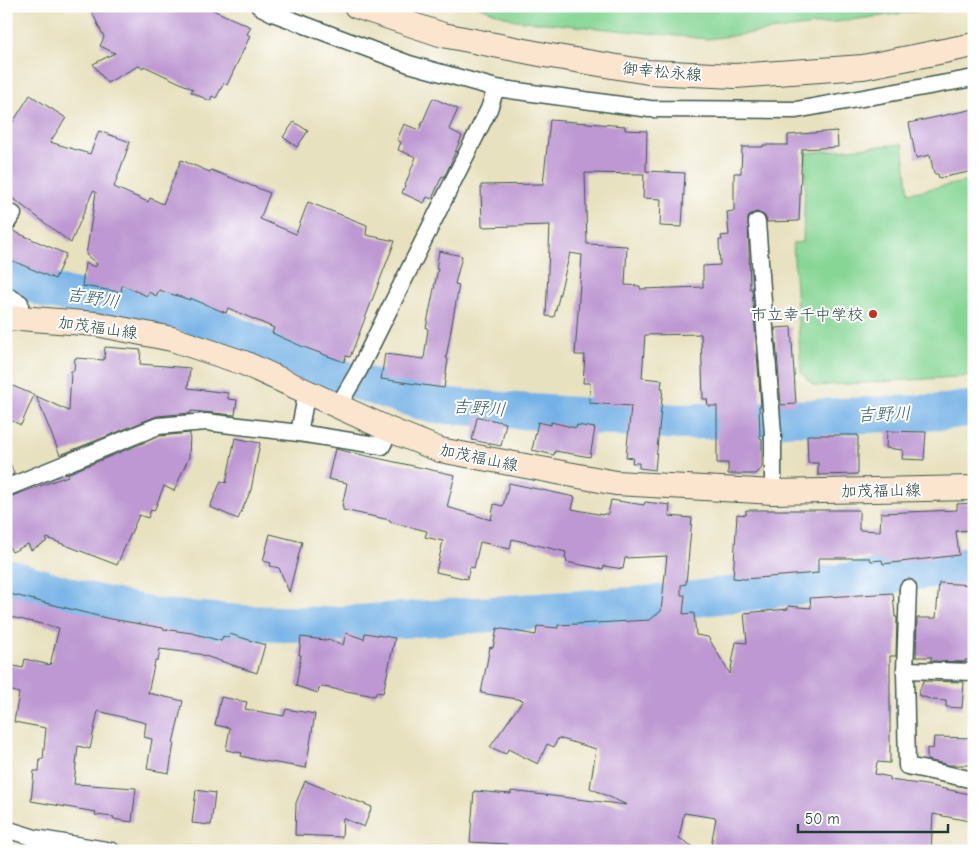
<svg xmlns="http://www.w3.org/2000/svg" width="980" height="857" font-family="'Comic Neue','Klee One',sans-serif">
	<style>
		.green { fill: #87d695; stroke: #538a64 }
		.lines { fill: none; stroke-linecap: round; stroke-linejoin: round }
		.river { stroke: #73b1e6; stroke-width: 36 }
		.building { fill: #bd98d2 }
		.minor-casing { stroke: #3d5649; stroke-width: 19 }
		.secondary-casing { stroke: #3d5649; stroke-width: 26 }
		.minor { stroke: #fff; stroke-width: 16 }
		.secondary { stroke: #fbe5cf; stroke-width: 24 }
		.poi-dot { fill: #c8321e; stroke: #fff; stroke-width: 2 }
		.labels { text-anchor: middle; stroke-width: 4; stroke-linejoin: round; paint-order: stroke }
		.street-label { font-size: 16px; fill: #1f3d34; stroke: #fff }
		.poi-label { font-size: 16px; fill: #1f3d34; stroke: #fff; text-anchor: end }
		.water-label { font-size: 18px; font-style: italic; fill: #386069; stroke: #fff }
	</style>
	<rect width="100%" height="100%" fill="#fff"/>
	<filter id="ink" filterUnits="userSpaceOnUse"><feTurbulence type="fractalNoise" baseFrequency=".02" numOctaves="2"/><feDisplacementMap in="SourceGraphic" scale="10" xChannelSelector="R" yChannelSelector="G"/><feConvolveMatrix kernelMatrix="1 2 1 2 8 2 1 2 1" color-interpolation-filters="sRGB"/></filter>
	<filter id="wash" filterUnits="userSpaceOnUse"><feTurbulence type="fractalNoise" baseFrequency=".0096" numOctaves="4" result="noise"/><feDisplacementMap in="SourceGraphic" scale="20" xChannelSelector="R" yChannelSelector="G"/><feGaussianBlur stdDeviation="1.12" result="paint"/><feColorMatrix in="noise" values="0 0 0 0 0 0 0 0 0 0 0 0 0 0 0 0 0 1.4 0 .05"/><feComposite in="paint" operator="in"/></filter>
	<g filter="url(#wash)">
		<rect width="100%" height="100%" fill="#e8e1bf"/>
		<g class="green">
			<path d="M477,6h481l-250,33 -193,-19z"/>
			<path d="M903,144l6,49 65,-13v196l-160,10 -13,-14 -8,-129 10,-1 3,-89z"/>
		</g>
		<g class="lines">
			<g class="river">
				<path d="M6,274l43,17 57,12 75,9 150,62 101,31 247,17 266,-10 29,-4"/>
				<path d="M6,576l76,23 77,18 83,6 83,2 335,-22 231,-27 83,-12"/>
			</g>
		</g>
		<g id="blocks">
			<g class="building">
				<path d="M89,6h115l47,21 -4,7 3,2 -23,49 -3,-2 -8,15 -4,-2 -2,5 -19,-9 2,-3 -49,-23 -1,2 -5,-2 -31,17 -14,-19 22,-11 -15,-7 4,-9z"/>
				<path d="M30,95l36,23 -16,24 40,12 9,-23 31,11 -16,45 34,15 2,-4 13,6 18,-44 29,12 1,-2 59,23 -10,26 36,15 12,-32 59,23 -1,10 29,6 -45,116 -4,-1 -2,6 -43,-16 -29,-13 2,-5 -46,-20 -2,5 -36,-15v2l-31,-10 -3,6 -7,-4 -2,4 -25,-11 -1,7 -39,-6 3,-23 10,4 2,-3 -11,-9 10,-63 -3,-1 -22,52 -65,-50v-60z"/>
				<path d="M433,98l25,11 -9,20 13,7 -13,31 -5,10 -2,-1 -10,23 -5,-2 -3,6 -22,-10 14,-36 -18,-7 3,-8 -4,-2 7,-16 15,6z"/>
				<path d="M974,109v62l-35,7 -1,-4h-4l-4,-19 -14,3 -7,-35z"/>
				<path d="M550,120l75,6v4l22,1 -1,40 39,2 -3,54 -22,-1 1,-27 -18,-1 1,-24 -59,-1 2,71 40,2 -2,39 15,1v3l63,-2v-21l17,-1 -1,-25h3l-1,-4 8,-1 -2,-23 7,-1v-38h7l1,-26h21v-2h25v-10l49,-4 1,16 -36,2 -3,72 -32,1 -2,-6 -8,-4 -6,2 -3,4 2,71h2l9,117h-2l1,32 2,1v29l-6,6h-28v-11h-11v-57h-9l-1,-7h-4l-2,-65 -56,1 -3,43 20,2 -1,8h2l-8,82 -16,-2v-5h-7l1,-5 -7,-1 5,-51 -42,-3 1,-20h-7l2,-28h-10l7,-100 -12,-2 -16,64 -8,-1 4,-91 -68,2 -1,-42 62,-1z"/>
				<path d="M294,122l14,9 -11,16 -14,-10z"/>
				<path d="M13,231l53,23 -11,25 -49,-21v-24z"/>
				<path d="M439,251l23,5 -7,28 4,1 -13,73 2,1 -4,29 -63,-9 4,-25 39,5 4,-30 -2,-1 12,-59h-2z"/>
				<path d="M791,327l5,77 -15,1 -6,-77z"/>
				<path d="M105,347l36,3 -1,14 50,4 -2,20 40,5v6l9,1 -2,15 -44,-4v2l-34,3 -97,39 -24,-59 33,15 2,-40h3l1,-13 29,2z"/>
				<path d="M6,383l28,12 -13,30 -15,-7z"/>
				<path d="M479,417l27,6 -5,23 -29,-6 5,-22z"/>
				<path d="M538,422l13,3v-3l25,6 1,-3 18,3 -5,29 -35,-6 -1,4 -22,-5z"/>
				<path d="M887,431l39,1 -2,28 -22,-1 1,-9 -17,-2z"/>
				<path d="M190,433l-1,24 -15,34 -10,-5 -10,25 -3,-1 -3,8 -9,-3 -22,50 -70,-27 -1,4 -15,8 -3,-6 -16,8 -6,-11v-43l62,-22 -1,-2 93,-38z"/>
				<path d="M807,435h51v39l-40,1v-12h-10z"/>
				<path d="M235,438l25,5 -9,47 -13,29 -28,-12 11,-26 5,2z"/>
				<path d="M335,449l120,26 -8,32 44,13 3,-16 9,2 6,-23 66,14 -3,12 31,6v-1h5l3,-14 33,5 1,-3 25,3 -1,11 23,2 -6,66 -5,1v10h4l-2,19 11,-1 2,22 12,2 22,37 6,-32 11,1 -3,-30 44,-4v-3l23,2 -1,-10 83,-5 2,24h2l-1,39h-6v107l-13,-1 -2,12 15,3v3l36,5 48,10v27l-41,-8 -2,37h-221l6,-33 -32,-5 -5,25 21,13h-123l-70,-4v-3l-37,-2 4,-51 37,3v-3l116,14 -37,-17 6,-39 -38,-11 -4,9 -7,-3 -9,20 -30,-15 -2,5 -16,-7 33,-47 -42,-7 9,-46 3,1 4,-20 39,7 1,-9 21,2v-3l92,-5 11,-9 6,-55 -42,2 -2,11 -19,-3 -1,3 -37,-7 1,-2 -2,-1 1,-7 -54,-13 -2,10 -30,-7 -6,26 -4,-1 -3,12 -31,-7 7,-31 -18,-4 2,-6 -37,-9v-2l-47,-10v-4h-1l5,-23 -19,-4z"/>
				<path d="M6,457h2l6,17 -8,3z"/>
				<path d="M974,503v27l-18,1 3,24 -76,9 -1,-4 -11,1 -1,-3h-52v15l-73,6 -12,-1 4,-64 9,1v-5h113v20l21,1 1,-18 76,-3v-6z"/>
				<path d="M270,534l32,8 -13,50 -10,-24 -9,-2 1,-3 -8,-2z"/>
				<path d="M939,583l35,2v75h-9v2l-35,-1 2,-4h-16l1,-39h19z"/>
				<path d="M6,593l100,25 57,10v1l29,4 29,8 2,-5 6,2 1,-4 35,11 -8,28 -58,-19 -39,-5 -2,12h-3l-7,32 35,8 -10,42h1l-5,30 -22,-4 5,-30 -8,-2 2,-14 -48,-12 -8,38 -12,-3 -4,38 62,4 -4,34 -19,-3 1,-2 -19,-2 1,-3 -65,-11 3,-30h5l1,-12h3l3,-31 -32,-6 5,-29 -13,-4v-25l17,4 2,-9 25,6 9,-37 -53,-12z"/>
				<path d="M346,633l18,6 1,-6 30,5 -12,55 -7,-1 -1,4 -52,-9 -4,1 -1,5 -22,-7 5,-31h-2l2,-18 32,4 10,4z"/>
				<path d="M923,681l41,1 -2,26 -16,-1v-6l-13,-1 -15,-5z"/>
				<path d="M221,697l26,5 -2,7 39,7 2,-7 29,5 -9,54 -48,-8 -17,-4 1,-3 -16,-3 4,-22 -15,-3z"/>
				<path d="M934,737l40,1v27h-25l-22,-5v-12l6,1z"/>
				<path d="M305,781l67,26 -8,20 -21,-9 -1,19 -47,-2 1,-32z"/>
				<path d="M196,790l19,3 -4,32 -19,-2z"/>
			</g>
		</g>
	</g>
	<g filter="url(#ink)">
		<use href="#blocks" fill-opacity="0" stroke="#3d5649" stroke-width="1"/>
		<g class="lines">
			<g class="minor-casing">
				<g id="minor">
					<path d="M259,6l14,7 136,51 87,24 154,21 146,1 178,-32"/>
					<path d="M757,222l16,212v58"/>
					<path d="M6,224l7,-10"/>
					<path d="M6,295l14,8v15"/>
					<path d="M338,406l20,-34 131,-263 7,-21"/>
					<path d="M299,433l8,-42"/>
					<path d="M6,488l152,-62 48,-4 93,11 83,13 8,-16"/>
					<path d="M908,588l-3,82 2,96 67,14"/>
					<path d="M905,670l69,2"/>
					<path d="M6,829l29,9 77,13"/>
				</g>
			</g>
			<g class="secondary-casing">
				<g id="secondary">
					<path d="M356,6l87,29 102,20 103,17 87,4 128,-9 111,-22"/>
					<path d="M6,319l14,-1 76,6 76,15 72,24 146,67 50,20 176,33 157,9 201,-4"/>
				</g>
			</g>
			<use href="#minor" class="minor"/>
			<use href="#secondary" class="secondary"/>
		</g>
	</g>
	<circle class="poi-dot" cx="873" cy="314" r="5"/>
	<g class="labels">
		<g class="street-label">
			<text transform="translate(662 71) rotate(5)" y="6">御幸松永線</text>
			<text transform="translate(98 327) rotate(8)" y="6">加茂福山線</text>
			<text transform="translate(479 457) rotate(12)" y="6">加茂福山線</text>
			<text transform="translate(881 490) rotate(-1)" y="6">加茂福山線</text>
		</g>
		<g class="poi-label">
			<text x="863" y="320">市立幸千中学校</text>
		</g>
		<g class="water-label">
			<text transform="translate(93 298) rotate(9)" y="6">吉野川</text>
			<text transform="translate(479 408) rotate(4)" y="6">吉野川</text>
			<text transform="translate(884 414) rotate(-2)" y="6">吉野川</text>
		</g>
	</g>
	<rect width="980" height="857" fill="none" stroke="#fff" stroke-width="25"/>
	<path d="M798 824v8h150v-8" fill="none" stroke="#1f3d34" stroke-width="2.5"/>
	<text x="805" y="824" font-size="15" fill="#1f3d34" stroke="#ffffff" stroke-width="4" paint-order="stroke">50 m</text>
</svg>
